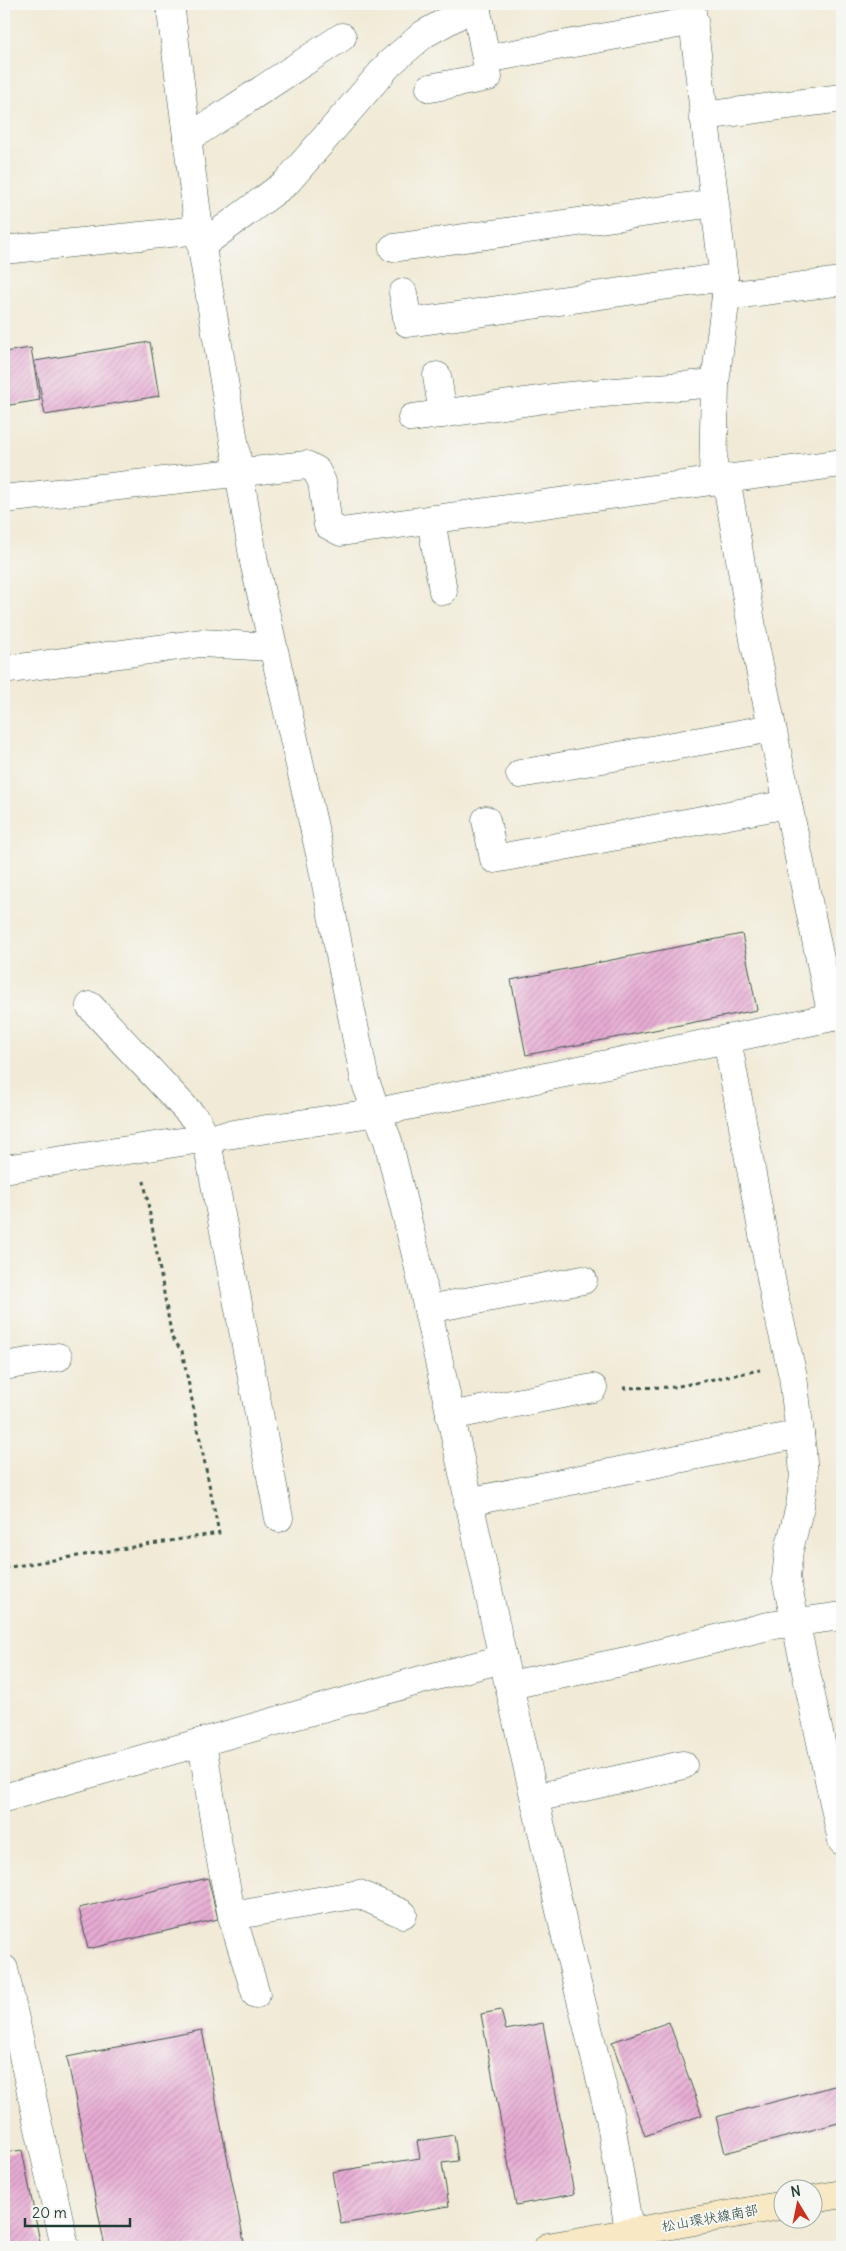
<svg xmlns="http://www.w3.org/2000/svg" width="846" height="2251" font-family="Delius,'Klee One',sans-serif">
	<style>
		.building { fill: url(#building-hatch) }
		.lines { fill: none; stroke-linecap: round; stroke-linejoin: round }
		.street-casing { stroke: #3e574c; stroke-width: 29 }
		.secondary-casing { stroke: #3e574c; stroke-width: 29 }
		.path { stroke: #3e574c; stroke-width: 3; stroke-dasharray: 4 4; stroke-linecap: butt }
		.street { stroke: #fff; stroke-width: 28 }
		.secondary { stroke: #f8e8c3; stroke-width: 28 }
		.labels { text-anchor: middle; stroke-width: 4; stroke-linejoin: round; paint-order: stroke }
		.street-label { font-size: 14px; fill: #1f3d34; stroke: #f6f6f2 }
	</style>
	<defs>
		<pattern id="building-hatch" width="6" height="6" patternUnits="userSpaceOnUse" patternTransform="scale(1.25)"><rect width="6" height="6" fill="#e8acd4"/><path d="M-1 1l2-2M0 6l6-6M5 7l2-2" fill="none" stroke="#bb8dad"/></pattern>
	</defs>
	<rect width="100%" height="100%" fill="#f6f6f2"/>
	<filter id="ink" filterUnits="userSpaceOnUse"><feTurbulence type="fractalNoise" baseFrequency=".02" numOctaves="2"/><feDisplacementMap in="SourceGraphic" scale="10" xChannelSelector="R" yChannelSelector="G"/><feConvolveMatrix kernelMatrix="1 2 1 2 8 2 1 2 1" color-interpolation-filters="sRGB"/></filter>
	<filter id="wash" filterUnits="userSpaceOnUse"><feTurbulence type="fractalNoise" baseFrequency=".0096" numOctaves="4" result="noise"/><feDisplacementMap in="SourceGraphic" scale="20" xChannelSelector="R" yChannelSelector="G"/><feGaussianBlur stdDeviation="1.12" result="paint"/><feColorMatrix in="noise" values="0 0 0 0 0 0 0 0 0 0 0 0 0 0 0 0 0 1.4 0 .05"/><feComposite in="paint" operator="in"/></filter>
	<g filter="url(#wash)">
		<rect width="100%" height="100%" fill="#f1ead6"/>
		<g id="blocks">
			<g class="building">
				<path d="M150,342l9,54 -114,19 -10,-54z"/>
				<path d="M31,348l9,52 -36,6v-54z"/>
				<path d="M742,934l15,76 -231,45 -15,-75z"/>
				<path d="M208,1878l10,41 -130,30 -9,-41z"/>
				<path d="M501,2010l5,20 37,-7 31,171 -58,11 -35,-191z"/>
				<path d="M669,2022l33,93 -57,21 -33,-94z"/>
				<path d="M202,2030l43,217h-140l-38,-190z"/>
				<path d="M842,2084v38l-117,31 -9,-36z"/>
				<path d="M454,2135l4,26 -16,2 7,43 -108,18 -9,-52 88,-14 -3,-17z"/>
				<path d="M22,2150l19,97h-37v-94z"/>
			</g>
		</g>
	</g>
	<g filter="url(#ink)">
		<use href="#blocks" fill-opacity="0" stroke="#3e574c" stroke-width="1"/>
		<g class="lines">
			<g class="street-casing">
				<g id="street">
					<path d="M170,4l29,226 55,332 66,292 45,227 23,60 28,114 87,404 67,296 40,163 22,129"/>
					<path d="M691,4l35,292 -11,87 -2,97"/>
					<path d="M476,6l10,53 208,-38"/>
					<path d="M430,88l58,-11"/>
					<path d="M703,116l139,-18"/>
					<path d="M187,139l155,-102"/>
					<path d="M202,245l84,-62 104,-120 34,-29 54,-30"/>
					<path d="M393,248l321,-45"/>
					<path d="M4,250l195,-20"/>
					<path d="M403,293l5,30 316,-46"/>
					<path d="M726,296l116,-15"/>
					<path d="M437,376l6,38"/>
					<path d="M412,418l147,-21 156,-14"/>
					<path d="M726,478l29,167 77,372"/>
					<path d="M4,499l302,-34 10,5 6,12 6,43 13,7 501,-69"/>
					<path d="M431,519l12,72"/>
					<path d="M4,670l197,-27 71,4"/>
					<path d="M520,774l252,-46"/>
					<path d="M486,820l8,39 294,-55"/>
					<path d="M90,1006l108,116 8,15 73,381"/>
					<path d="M727,1039l48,261 18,76 9,75 2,24 -4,31 -11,44 -3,28 56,263"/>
					<path d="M4,1169l374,-57 464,-97"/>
					<path d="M428,1309l155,-29"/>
					<path d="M4,1366l54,-9"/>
					<path d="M450,1416l143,-28"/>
					<path d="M468,1502l332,-68"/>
					<path d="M510,1685l126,-26 132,-33 74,-10"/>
					<path d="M202,1742l16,104 14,70 24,78"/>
					<path d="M4,1798l417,-118 82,-21"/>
					<path d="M535,1798l148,-33"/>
					<path d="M232,1916l127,-22 44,20"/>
					<path d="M4,1969l61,278"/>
				</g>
			</g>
			<g class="secondary-casing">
				<g id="secondary">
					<path d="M814,2199l28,-5"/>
					<path d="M548,2247l236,-42"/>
				</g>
			</g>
			<g class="path">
				<path d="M623,1388l51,-1 86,-17"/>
				<path d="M4,1568l215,-35 -37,-182 -10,-13 -28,-157"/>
			</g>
			<use href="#street" class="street"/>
			<use href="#secondary" class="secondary"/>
		</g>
	</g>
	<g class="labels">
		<g class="street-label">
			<text transform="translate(710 2218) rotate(-10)" y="5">松山環状線南部</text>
		</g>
	</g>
	<rect width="846" height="2251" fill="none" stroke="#f6f6f2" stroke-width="20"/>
	<g transform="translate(798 2204) rotate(350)"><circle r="24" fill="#f6f6f2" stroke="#a0aca6"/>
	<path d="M0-4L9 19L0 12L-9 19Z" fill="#c8321e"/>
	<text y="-8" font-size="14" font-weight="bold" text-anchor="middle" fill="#1f3d34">N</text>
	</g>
	<path d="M25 2218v8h105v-8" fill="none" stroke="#1f3d34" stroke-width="2.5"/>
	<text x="32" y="2218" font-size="15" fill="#1f3d34" stroke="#f6f6f2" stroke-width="4" paint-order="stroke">20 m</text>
</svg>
